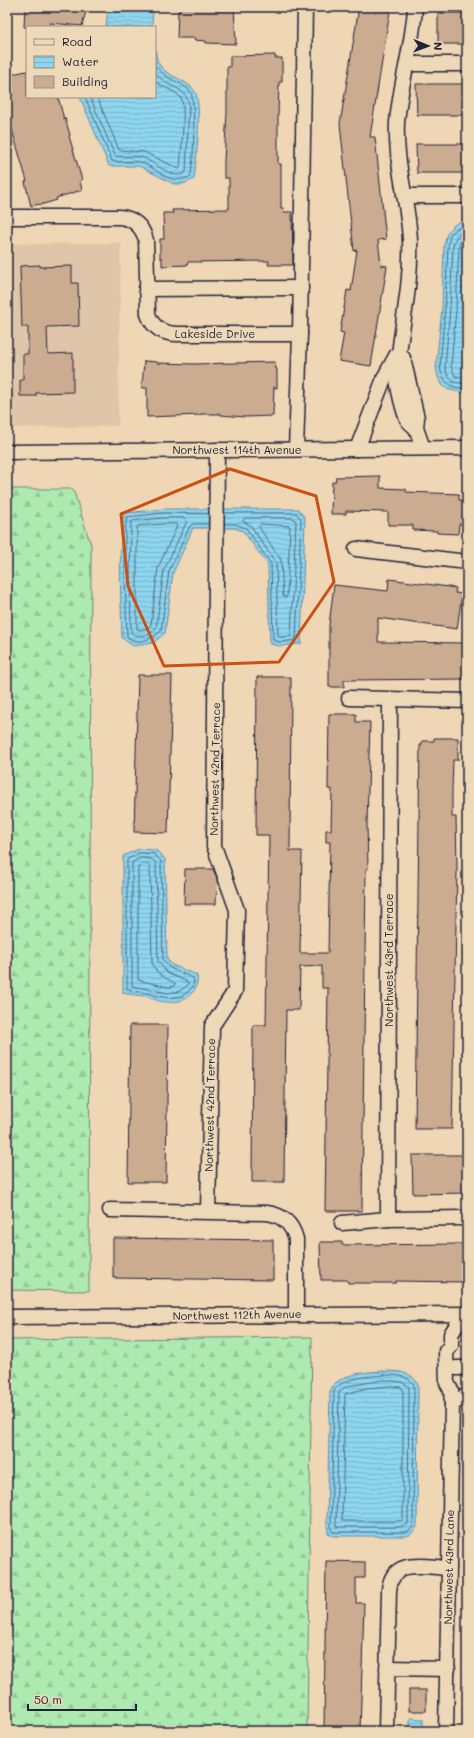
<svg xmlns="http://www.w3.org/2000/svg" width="474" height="1738" font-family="Mali,sans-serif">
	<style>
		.built { fill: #e0c6a8 }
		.forest { fill: url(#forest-firs); stroke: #688676 }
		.water { fill: url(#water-rules); stroke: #638da7 }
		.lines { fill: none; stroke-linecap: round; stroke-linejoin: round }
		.shore { stroke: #4d6a83; stroke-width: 1 }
		.building { fill: #ccac91; stroke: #22223b }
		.minor-casing { stroke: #22223b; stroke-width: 17 }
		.minor { stroke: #edd8b7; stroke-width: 14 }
		.marked { fill: none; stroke: #ca5113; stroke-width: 3; stroke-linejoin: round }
		.labels { text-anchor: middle; stroke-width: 4; stroke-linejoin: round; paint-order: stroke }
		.street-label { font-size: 11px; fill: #22223b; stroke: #edd8b7 }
	</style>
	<defs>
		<pattern id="forest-firs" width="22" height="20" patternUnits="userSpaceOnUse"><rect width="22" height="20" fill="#adeab0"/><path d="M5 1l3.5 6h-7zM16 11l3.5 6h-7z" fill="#95c898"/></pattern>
		<pattern id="water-rules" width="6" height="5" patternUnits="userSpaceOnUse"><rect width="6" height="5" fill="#8ed5ef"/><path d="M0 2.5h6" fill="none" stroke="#7ab7ce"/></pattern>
	</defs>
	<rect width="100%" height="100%" fill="#efd6b4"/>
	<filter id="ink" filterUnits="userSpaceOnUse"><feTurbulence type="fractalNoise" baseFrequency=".025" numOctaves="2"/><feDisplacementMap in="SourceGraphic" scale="8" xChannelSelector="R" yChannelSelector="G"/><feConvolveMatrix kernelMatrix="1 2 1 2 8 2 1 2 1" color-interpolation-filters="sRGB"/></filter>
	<g filter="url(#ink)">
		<path class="built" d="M121,243l-3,183 -111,2v-184z"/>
		<g class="forest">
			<path d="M7,489h66l18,56 -2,746 -82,-1z"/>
			<path d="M312,1337l-5,394h-300v-391z"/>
		</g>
		<g class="water">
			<path d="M108,7h45l-1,20h-46z"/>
			<path d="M155,46c1,5 1,14 4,18 8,13 25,14 35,26 9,10 2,73 0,89l-11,5h-9l-35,-18h-30l-29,-69h75z"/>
			<path d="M462,221h5v172l-18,-3 -7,-5 -4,-8 -2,-10 6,-59 2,-63 3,-12 7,-8z"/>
			<path d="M164,509h134l7,9 -4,126 -21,2 -10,-2 -2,-79 -25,-34 -9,-3h-41l-20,45 -8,60 -12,10 -20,3 -11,-8c-1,-41 -4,-84 2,-125z"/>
			<path d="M139,849l17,1 9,9 2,100 5,6 25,10c3,17 -14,29 -30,27 -8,0 -15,-4 -22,-6 -7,-1 -14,-1 -22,-3v-137z"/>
			<path d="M384,1371c12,0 29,0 34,14l-1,142 -7,8 -6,1h-71l-5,-3 -1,-8 3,-134c7,-18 37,-19 54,-20z"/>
			<path d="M410,1718l13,1v12h-13z"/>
		</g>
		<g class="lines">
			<g class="shore">
				<path d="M85,97l27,64c9,2 20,-1 28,1 19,7 28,24 50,15 4,-9 6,-79 0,-86 -6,-6 -13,-9 -21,-13 -5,-3 -10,-8 -14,-12"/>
				<path d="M90,97l25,59c8,1 18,-1 26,1 12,3 34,26 45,15l3,-67c-4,-17 -12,-15 -24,-23 -4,-3 -7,-6 -10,-9"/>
				<path d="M97,97l22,53 25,2 35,17 1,-2c1,-11 6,-61 1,-69 -6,-8 -19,-10 -26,-17"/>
				<path d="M467,225l-11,4 -6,6 -2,11 -3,62 -5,59c3,16 11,21 27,22"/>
				<path d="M467,230c-9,1 -12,8 -14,16l-3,62 -5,59 2,7 6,8 14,2"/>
				<path d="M467,236l-6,4 -2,7 -3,62 -5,57 4,10 12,2"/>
				<path d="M164,518h21l2,3 -23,49 -8,58 -7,7 -14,1 -4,-4 -1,-57 1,-53 2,-1z"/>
				<path d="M245,518h48l3,3 -5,115 -11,1 -2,-1 -2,-73 -25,-37 -8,-5z"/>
				<path d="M164,524h12l1,2 -19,42 -7,57 -5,4 -8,1 -1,-2v-100l1,-2z"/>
				<path d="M208,524h-15l-3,2 -21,45 -8,60c-11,9 -22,14 -34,6l-2,-62v-46l2,-12 37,-4 45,1"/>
				<path d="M224,524h11l11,4 25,36 2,76 7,2 16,-2 5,-121 -5,-6h-71"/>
				<path d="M261,524l29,2 -3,70 -1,2 -3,-2 -2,-36 -22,-33z"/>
				<path d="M140,853l14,1 7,7 2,99 7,8 23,10 1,3 -1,5 -6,7 -6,3 -13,2 -41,-9v-129z"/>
				<path d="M141,858l11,1 4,4 2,98 9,12 21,9v3l-8,6 -12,2 -36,-7v-123z"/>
				<path d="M143,864h6l1,2 2,97c4,11 13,15 23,20l-1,3 -6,1 -30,-7v-112z"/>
				<path d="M384,1375c11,0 24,0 30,10l-1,141 -4,5 -5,1h-70l-3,-2v-5l3,-134c6,-13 37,-15 50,-16z"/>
				<path d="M384,1380l18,2 7,5 -1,137 -9,3h-62l-1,-2 3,-133 5,-4 5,-2z"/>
				<path d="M391,1386l10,1 2,3v130l-5,1h-55l-1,-2 3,-125 22,-6z"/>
			</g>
		</g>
		<g class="building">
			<path d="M25,7h62l-5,19 -32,-3v4h-26z"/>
			<path d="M180,7h54l2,37 -30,-1v-2l-12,-1 1,-2h-18l1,-27h2z"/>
			<path d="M359,7h22v3l9,1 -20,126h5l11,102 -8,1 3,25 6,1 -16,100 -32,-5 5,-28 -4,-1 7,-42 4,1 6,-41 -3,1 -14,-127z"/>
			<rect x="438" y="13" width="29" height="31"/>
			<path d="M275,55v3h7v24h-3l-1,36v46h3v44h2l1,4h8l1,53h-25l1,-4 -81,1 -1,3 -25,1v-8h-2v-19h4l-1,-26h10l-1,-3 57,-1v-31h-5v-18l3,-47v-46h3v-11z"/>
			<path d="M27,71v26h31l6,22 1,-1 5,17 -1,1 13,44 -2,1 2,9 -26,8 1,2 -17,5 -1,-1 -8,2 -6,-24 2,-1 -20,-68v-38z"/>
			<path d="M416,84h51v31h-50z"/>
			<path d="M416,144h51v29h-50z"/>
			<path d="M40,265v2l32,-1v17h6l1,43 -32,1 1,27 25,-1v39l-37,1v3h-16v-16h3v-26h5v-27h-6l-2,-61z"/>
			<path d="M144,361l13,1v1l38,1 80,-2 1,7h1v19l-3,-1 -1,29 -28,1 -24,-2v-1h-21v1l-53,2v-29h-5z"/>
			<path d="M380,476v12l26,1v3l53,2v6h8v24h-8l-1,10 -21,-1v-2l-24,-1v-5h-25v-13l-42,-1v3h-15l1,-32h3l1,-5z"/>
			<path d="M389,579l67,9 -1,5 7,1 -5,35 -79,-11v24l89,1v36l-123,1v7h-15v-62l5,-40 54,6z"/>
			<path d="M138,675h34l-4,158 -34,-1z"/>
			<path d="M257,677h34l-1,174h12l-2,102h28l2,-111h-4v-12h5l1,-41h-4l1,-75h27v8h14l-3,102 1,45h-2l-4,342h-37l3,-223h-6v-22l-22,1 -1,43h-13l-2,172h-32l1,-157h13l3,-190h-13z"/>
			<path d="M434,738h24v22h-5l-1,31v26h4l1,53 -5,259h-37l5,-384h2v-4h12z"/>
			<path d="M185,869h28l4,9 -1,26h-32z"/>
			<path d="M130,1025h38l-2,157h-38z"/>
			<path d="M412,1155h55v38l-54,1z"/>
			<path d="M113,1238l160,2v40l-160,-2z"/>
			<path d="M320,1242h22v3l125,-1v38l-71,-1v2h-48l-1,-3h-26z"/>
			<path d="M326,1561l39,1v16h-9v25h8l-4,128h-36z"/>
			<rect x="409" y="1690" width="17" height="21"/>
		</g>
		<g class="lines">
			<g class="minor-casing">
				<g id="minor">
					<path d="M415,7c-2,39 -15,77 -18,116 -2,40 11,78 13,117 2,46 -10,90 -13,135 0,11 6,35 10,44 2,4 6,6 9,9"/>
					<path d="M407,64h60"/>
					<path d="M404,196h63"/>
					<path d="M7,217h112c14,1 23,9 27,23l2,74c5,15 16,20 31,20h121"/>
					<path d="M146,289l155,-1"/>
					<path d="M403,358l14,60 -1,10 7,20"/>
					<path d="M296,449l4,-115 5,-327"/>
					<path d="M357,449l28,-73 12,-22"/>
					<path d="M7,452l460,-4"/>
					<path d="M356,549l111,13"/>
					<path d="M349,698l118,3"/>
					<path d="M110,1210l157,3c16,2 25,11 29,26v76"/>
					<path d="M208,1211l4,-185 23,-35 2,-81 -23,-64 3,-396"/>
					<path d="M388,1219l2,-519"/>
					<path d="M342,1223l46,-4 79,-1"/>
					<path d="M7,1317l460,-3"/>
					<path d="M456,1368h11"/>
					<path d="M452,1404l15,-9"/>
					<path d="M387,1668l61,1"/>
					<path d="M386,1731l3,-141c3,-33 36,-23 60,-22"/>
					<path d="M446,1731l6,-327 -1,-14 -4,-7 -1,-32 5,-5v-12l13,-20 3,5"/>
				</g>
			</g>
			<use href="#minor" class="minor"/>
		</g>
	</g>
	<path class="marked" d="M230,469l86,27 18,86 -55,80 -115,4 -36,-80 -7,-72z"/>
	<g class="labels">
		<g class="street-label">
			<text x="215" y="338">Lakeside Drive</text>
			<text x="237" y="454">Northwest 114th Avenue</text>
			<text transform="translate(215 769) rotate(-89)" y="4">Northwest 42nd Terrace</text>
			<text transform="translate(389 960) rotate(-90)" y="4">Northwest 43rd Terrace</text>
			<text transform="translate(210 1105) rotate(-89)" y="4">Northwest 42nd Terrace</text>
			<text transform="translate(237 1315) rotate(-1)" y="4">Northwest 112th Avenue</text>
			<text transform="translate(449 1567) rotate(-89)" y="4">Northwest 43rd Lane</text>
		</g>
	</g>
	<rect width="474" height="1738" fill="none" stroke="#edd8b7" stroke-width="24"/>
	<rect x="12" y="12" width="450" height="1714" fill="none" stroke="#22223b" stroke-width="1.5" filter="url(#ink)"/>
	<rect x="26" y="26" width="130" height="72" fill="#edd8b7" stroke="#9c8f85"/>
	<rect x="34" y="39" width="20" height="6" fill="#edd8b7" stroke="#9c8f85"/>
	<text x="62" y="46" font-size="12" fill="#22223b">Road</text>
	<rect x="34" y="56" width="20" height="12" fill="url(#water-rules)" stroke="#9c8f85"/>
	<text x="62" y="66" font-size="12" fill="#22223b">Water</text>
	<rect x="34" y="76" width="20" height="12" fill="#ccac91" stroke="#9c8f85"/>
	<text x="62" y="86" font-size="12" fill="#22223b">Building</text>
	<g transform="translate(428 46) rotate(91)" stroke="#edd8b7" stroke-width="3" paint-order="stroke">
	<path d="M0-3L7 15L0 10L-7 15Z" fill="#22223b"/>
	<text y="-6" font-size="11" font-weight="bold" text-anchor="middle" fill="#22223b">N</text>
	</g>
	<path d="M28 1704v6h108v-6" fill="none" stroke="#22223b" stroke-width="2"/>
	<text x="34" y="1704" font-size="12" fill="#22223b" stroke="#edd8b7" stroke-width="3" paint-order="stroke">50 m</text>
</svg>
